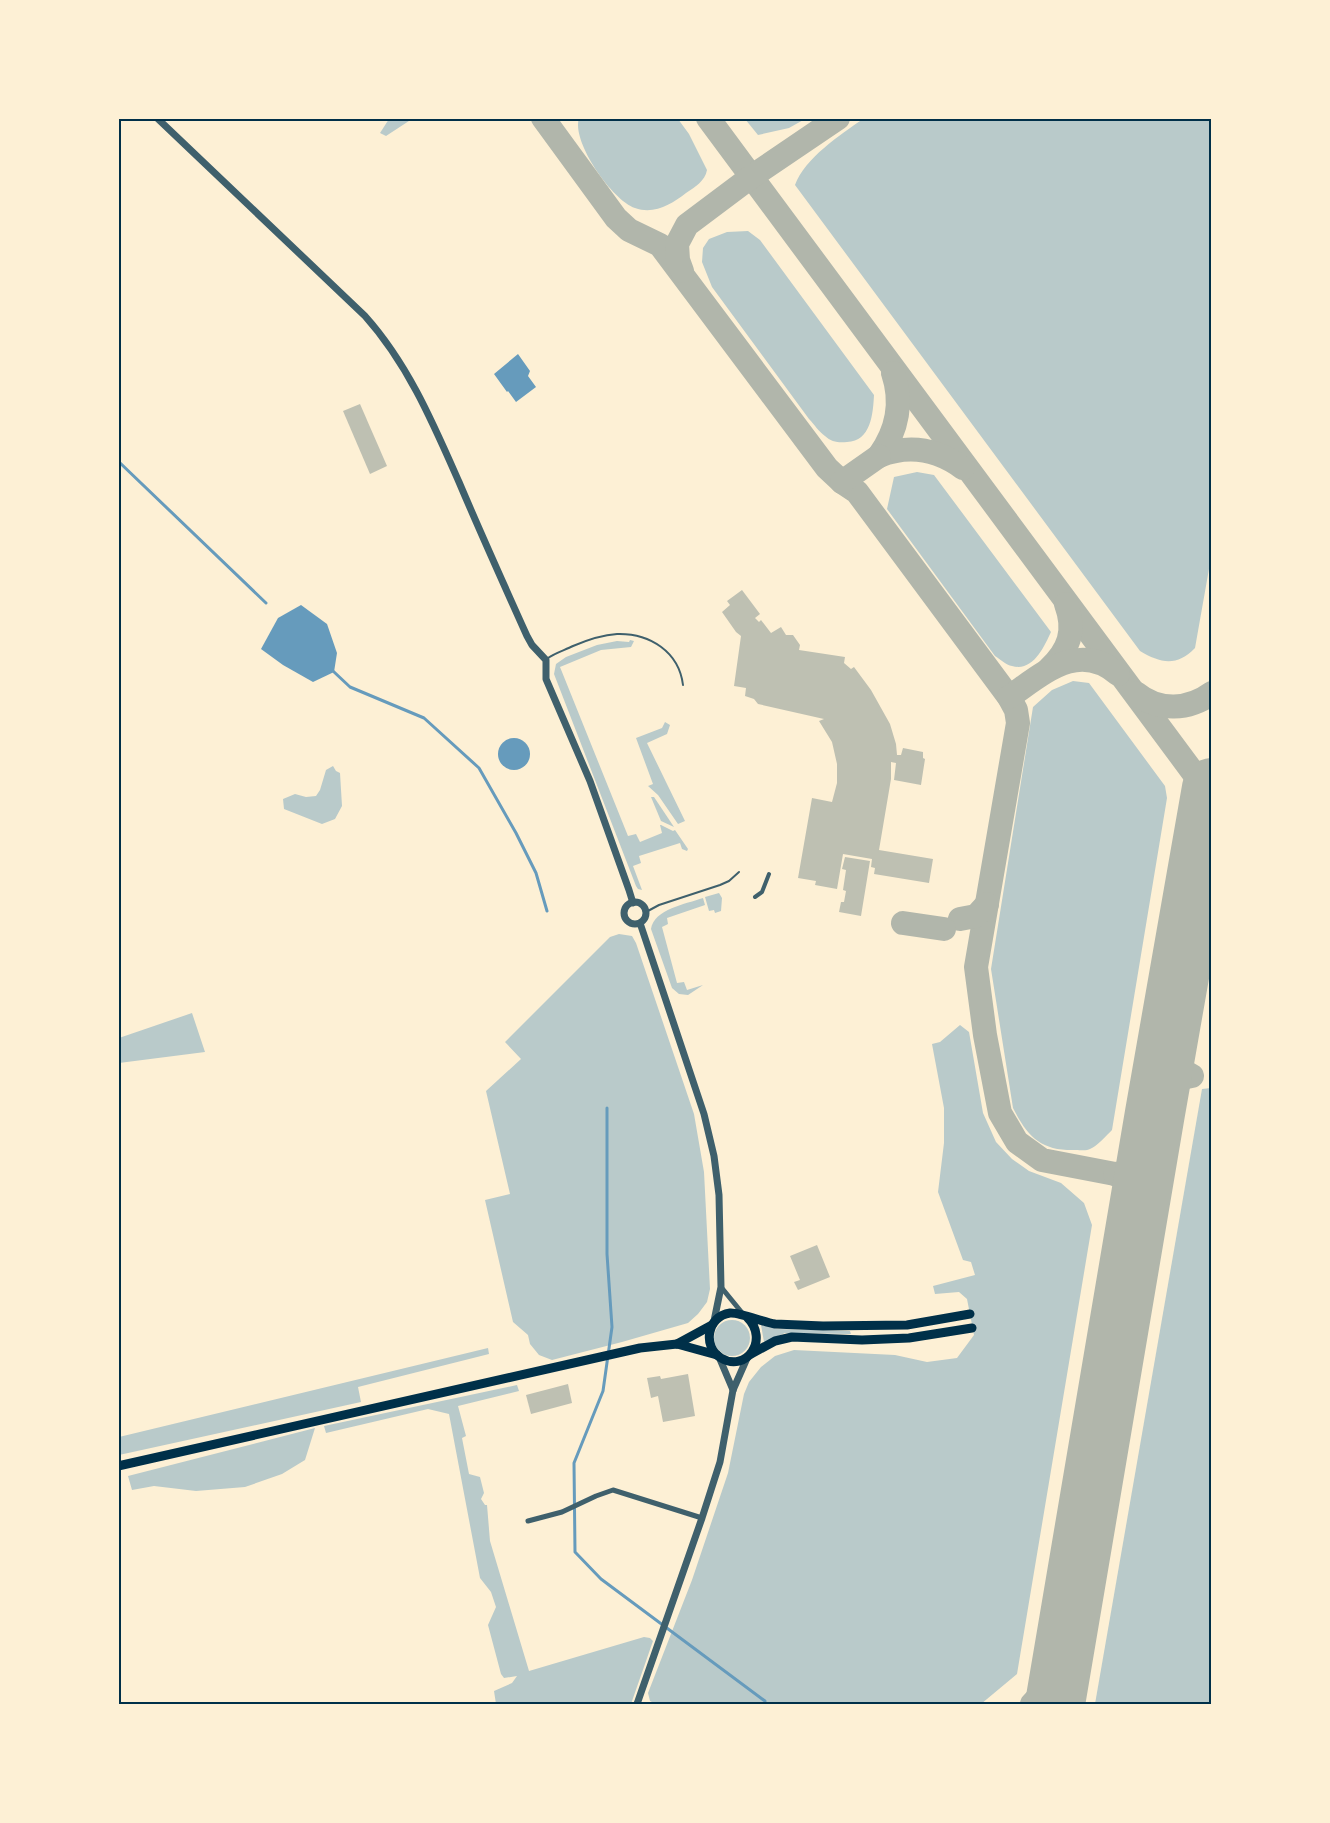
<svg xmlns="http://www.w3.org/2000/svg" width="1330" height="1823" font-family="'Roboto Condensed',sans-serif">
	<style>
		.green { fill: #b9caca }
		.water { fill: #669bbc }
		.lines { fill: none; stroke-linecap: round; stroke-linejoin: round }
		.stream { stroke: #669bbc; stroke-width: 3 }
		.taxiway { stroke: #b1b6ab; stroke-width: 24 }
		.runway { stroke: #b1b6ab; stroke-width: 60 }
		.building { fill: #bec0b2 }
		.service { stroke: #3f606c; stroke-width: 2 }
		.pedestrian { stroke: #3f606c; stroke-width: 4 }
		.minor { stroke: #3f606c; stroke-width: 5 }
		.tertiary { stroke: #3f606c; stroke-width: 7 }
		.trunk { stroke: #003049; stroke-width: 9 }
		.neatline { fill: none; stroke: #003049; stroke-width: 2 }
	</style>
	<rect width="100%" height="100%" fill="#fdf0d5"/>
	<g class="green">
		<path d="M579,118l99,1 11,15 18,36c-2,11 -12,17 -21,23 -14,11 -32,22 -51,15 -22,-7 -64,-66 -56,-90z"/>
		<path d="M389,119v-1l23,1 -26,17 -6,-3z"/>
		<path d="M745,119h60l-16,9 -31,7z"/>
		<path d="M863,119h348l1,433 -17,96c-18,19 -35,15 -55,3l-345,-466c10,-27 45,-50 68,-66z"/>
		<path d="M748,231l12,9 114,155c-1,19 -3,46 -27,47 -8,1 -16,0 -22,-6 -6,-4 -11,-12 -16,-17l-97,-132 -10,-25 1,-14 6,-9 18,-7z"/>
		<path d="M917,472l17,3 117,157c-7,15 -18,40 -39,34 -6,-1 -12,-7 -17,-10l-108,-147 7,-32z"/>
		<path d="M630,640l4,1 -3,6 -30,3 -41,17 68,169 8,-2 4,8 22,-9 -2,-8h1l12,6 2,-1 13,19 -1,2 -5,-2 -2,-6 -41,13 2,7 -8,3 9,24 -4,-1 -2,-3 -82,-212 2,-10 10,-7 31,-12 20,-4 12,1z"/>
		<path d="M1073,681l16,2 76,103 2,12 -55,332c-5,5 -16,17 -22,19 -3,2 -10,1 -14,1 -35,1 -48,-13 -63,-42l-22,-139 42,-262 19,-17z"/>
		<path d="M665,722l5,3 -3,9 -20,9 38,78 -7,3 -20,-29 -10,-9 5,-2 -17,-46 26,-10z"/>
		<path d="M333,766l3,5 4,2 2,33 -7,13 -13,5 -38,-15 -1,-10 12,-5 11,3 10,-1 4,-6 6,-20z"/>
		<path d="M651,797h3l20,30 -13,-6z"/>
		<path d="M719,893l3,5 -1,13 -6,2 -1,-3 -5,1 -4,-14z"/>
		<path d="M703,898l2,7 -38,13 1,6 -6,3 15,56 7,-1 3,8 16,-5 -15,10 -9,-1 -7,-6 -21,-59c3,-20 35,-25 52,-31z"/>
		<path d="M619,934l13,2 4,7 58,171 10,58 6,117 -3,13 -9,12 -10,9 -66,19 -70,18 -13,-5 -9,-11 -2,-9 -15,-13 -28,-122 25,-6 -24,-103 35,-32 -16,-17 105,-105z"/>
		<path d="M192,1013l13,39 -86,11v-25z"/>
		<path d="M960,1025l9,7 14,81 13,29 16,17 17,12 32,12 23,20 8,22 -75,449 -36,30h-325l-6,-3 -2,-8 44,-113 36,-107 16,-79 5,-12 12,-15 14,-11 19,-6 101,5 32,7 30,-4 17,-23 -7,-36 -8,-7 -24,2 -2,-8 42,-11 -4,-13 -8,-2 -25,-68 6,-49v-35l-12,-64 8,-2z"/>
		<path d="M1211,1088v616h-116l107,-615z"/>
		<circle cx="732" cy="1338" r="18"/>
		<path d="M761,1325l17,4 72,2 1,3 -66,-1 -21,9z"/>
		<path d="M488,1348l1,6 -131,33 3,15 -242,53v-18z"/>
		<path d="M517,1385l2,6 -61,15 8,30 -4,2 7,36 11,3 4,16 -3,6 4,6h2l3,36 39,130 115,-34 6,1 3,3 -22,63h-135l-2,-13 18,-8 5,-7 -13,2 -3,-4 -13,-49 8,-18 -5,-15 -11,-14 -31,-164 -21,-5 -102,24 -2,-7z"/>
		<path d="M315,1428l-10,32 -23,14 -37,13 -49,4 -42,-5 -22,4 -4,-14z"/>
	</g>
	<g class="water">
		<path d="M518,354l12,17 -2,5 8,11 -20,15 -8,-11 -1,1 -13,-18z"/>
		<path d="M301,605l26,19 10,29 -3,19 -21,10 -30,-17 -22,-16 17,-31z"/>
		<circle cx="514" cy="754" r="16"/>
	</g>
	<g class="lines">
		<g class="stream">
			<path d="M118,461l148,142"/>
			<path d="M333,671l17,16 74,31 55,50 37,65 20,40 11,38"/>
			<path d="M607,1108v146l5,73 -9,64 -29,72 1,89 26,27 164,122v3"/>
		</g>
		<g class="taxiway">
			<path d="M543,118l73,100 13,12 31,15 167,223 15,14 15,10 152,205 7,13 2,13 -42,244 9,68 15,78 17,29 25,18 73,14"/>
			<path d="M708,118l504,680"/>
			<path d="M682,271l-4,-11 -1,-16 10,-19 64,-48 87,-59"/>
			<path d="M893,373c10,30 4,58 -14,83 30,-12 58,-7 84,12"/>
			<path d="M842,482l37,-26"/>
			<path d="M1049,669c20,-19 27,-38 17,-65"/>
			<path d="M1136,693c23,19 53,17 76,0"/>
			<path d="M1009,697c34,-23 69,-57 109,-23"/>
			<path d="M1196,780c7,20 8,39 6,60"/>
			<path d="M1198,865l5,-16 9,-8"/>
			<path d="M960,919l16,-3 11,-12"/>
			<path d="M903,923l41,6"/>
			<path d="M1155,1113c9,-24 11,-33 37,-37 -25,-13 -22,-26 -22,-51"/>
			<path d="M1138,1212c1,-20 -4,-29 -23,-38 18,-1 26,-5 34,-23"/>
			<path d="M1032,1704c18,-18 27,-40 34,-64"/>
		</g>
		<path class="runway" d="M1055,1704l100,-591 57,-325"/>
	</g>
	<g class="building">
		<path d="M360,404l27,62 -17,8 -27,-63z"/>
		<path d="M742,590l18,24 -5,4 4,4 2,-2 10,13 10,-6 5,8h7l7,10 -1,5 46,7 -1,6 7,6 3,-2 17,23 19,34 6,20 1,11h4l2,-7 20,4v6l2,1 -4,26 -27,-5 2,-17 -5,-1v17l-12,71 54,9 -4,24 -55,-9 1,-6 -4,-1 1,-8 -29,-5 -6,35 -22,-4 1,-4 -18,-3 14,-80 20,4 5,-19v-19l-5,-22 -13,-21 5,-2 -66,-15 -4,-5 -9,-3 1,-8 -12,-2 7,-50 -5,-4 -14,-20 8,-7 -3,-4z"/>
		<path d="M845,857l25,4 -9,55 -22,-4 2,-10h3l2,-11 -3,-1 3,-20 -4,-1z"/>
		<path d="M817,1245l13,32 -32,13 -4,-8 6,-2 -10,-24z"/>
		<path d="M688,1374l7,42 -32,6 -5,-26 -7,2 -4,-20 13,-2 1,3z"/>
		<path d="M568,1384l4,19 -41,11 -5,-19z"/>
	</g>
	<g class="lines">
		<g class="service">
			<path d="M548,658c7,-5 17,-8 25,-12 14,-6 29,-11 44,-12 33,-1 62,18 66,51"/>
			<path d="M646,912l13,-7 61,-20 9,-4 10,-9"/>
		</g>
		<path class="pedestrian" d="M755,897l7,-5 7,-18"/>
		<g class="minor">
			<path d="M721,1287l22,27"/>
			<path d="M528,1521l34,-9 34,-16 17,-6 89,28"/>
		</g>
		<g class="tertiary">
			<path d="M157,118l208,198c43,48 68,107 94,166 22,52 45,103 68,154l5,9 14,15v19l44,102 39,109 4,13"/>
			<circle cx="635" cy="913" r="11"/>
			<path d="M640,923l64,191 10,42 5,39 2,92 -7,34"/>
			<path d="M719,1357l14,33"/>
			<path d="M637,1704l65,-186 18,-56 13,-72 15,-34"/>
		</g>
		<g class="trunk">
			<path d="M747,1317c23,23 -1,56 -26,41 -19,-11 -14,-42 9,-45 9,-1 33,9 45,11l48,2 84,-1 63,-11"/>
			<path d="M677,1344l35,-19"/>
			<path d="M751,1354l24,-13 17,-4 70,3 47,-2 63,-10"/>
			<path d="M118,1466l522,-118 37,-4 40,11"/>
		</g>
	</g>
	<rect width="1330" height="1823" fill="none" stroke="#fdf0d5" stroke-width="240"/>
	<rect x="120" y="120" width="1090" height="1583" class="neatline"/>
</svg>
